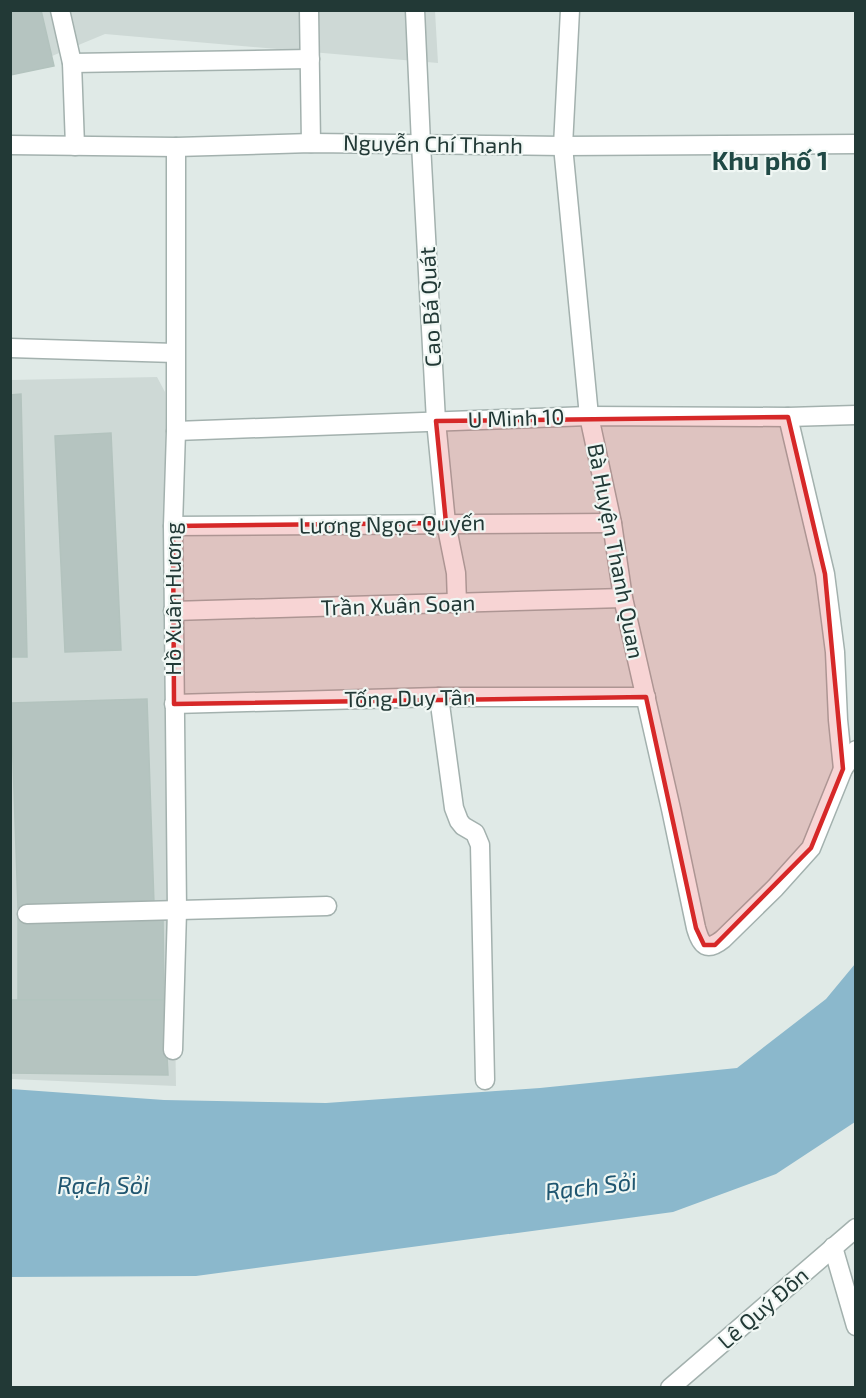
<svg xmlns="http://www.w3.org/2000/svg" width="866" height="1398" font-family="'Exo 2',sans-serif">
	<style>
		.built { fill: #ced9d6 }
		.water { fill: #8bb8cc }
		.building { fill: #b5c4c0; stroke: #b3c3be; stroke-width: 1.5 }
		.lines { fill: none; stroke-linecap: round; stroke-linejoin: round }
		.minor-casing { stroke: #a3b1ae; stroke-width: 21 }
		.minor { stroke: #fff; stroke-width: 18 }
		.marked { fill: #d62828; fill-opacity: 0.2; stroke: #d62828; stroke-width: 4.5; stroke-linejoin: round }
		.labels { text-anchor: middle; stroke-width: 4.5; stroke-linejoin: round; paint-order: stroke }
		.street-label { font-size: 22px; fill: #223936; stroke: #f0f7f4 }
		.water-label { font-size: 24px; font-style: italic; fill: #205670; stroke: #f0f7f4 }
		.quarter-label { font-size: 26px; font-weight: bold; fill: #1f4945; stroke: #f0f7f4 }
	</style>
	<rect width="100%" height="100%" fill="#e0eae7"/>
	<g class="built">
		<path d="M11,11h424l3,52 -333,-29 -94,39z"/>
		<path d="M157,377l8,15 11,694 -165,-7v-699z"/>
	</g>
	<path class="water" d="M855,964v158l-79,52 -103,38 -477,64 -185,1v-188l153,11 162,3 214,-15 197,-20 89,-69z"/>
	<g class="building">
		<path d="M10,10h31l13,56 -44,9z"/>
		<path d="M21,394l6,263h-17v-262z"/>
		<path d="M111,433l10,217 -56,2 -10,-216z"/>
		<path d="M147,699l7,205 -136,4 -7,-205z"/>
		<path d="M163,915l1,85h-146v-84z"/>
		<path d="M10,1000h154l4,75 -158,-2z"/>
	</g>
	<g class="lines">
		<g class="minor-casing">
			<g id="minor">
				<path d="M60,10l12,53 3,83"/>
				<path d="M309,10l2,133"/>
				<path d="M415,10l6,134 15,277 10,102 10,50 1,30"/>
				<path d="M570,10l-7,136 26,270 23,107 11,75 48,211 25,119c5,18 11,24 27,11l52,-51 36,-40 32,-79 13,-19"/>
				<path d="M72,63l238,-4"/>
				<path d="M10,145l166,2 135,-4 252,3 293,-2"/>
				<path d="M10,348l165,5"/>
				<path d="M788,417l37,157 10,78 3,68 5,49"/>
				<path d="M176,431l413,-15 199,1 68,-2"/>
				<path d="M173,526l439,-3"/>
				<path d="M173,611l450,-13"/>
				<path d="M439,697l15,111 5,13 4,5 12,7 5,12 5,235"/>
				<path d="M174,704l265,-7h207"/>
				<path d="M27,914l300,-8"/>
				<path d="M173,1050l4,-139 -4,-385 3,-95v-284"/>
				<path d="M833,1247l23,79"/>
				<path d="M670,1388l186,-160"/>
			</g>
		</g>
		<use href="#minor" class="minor"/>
	</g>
	<path class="marked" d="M788,417l37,157 18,195 -32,79 -96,97h-11l-8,-17 -50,-231 -472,7 -1,-178 273,-3 -10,-102z"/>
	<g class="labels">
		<g class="street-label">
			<text transform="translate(433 144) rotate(1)" y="8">Nguyễn Chí Thanh</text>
			<text transform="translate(430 307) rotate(-93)" y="8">Cao Bá Quát</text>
			<text transform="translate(516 418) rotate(-2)" y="8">U Minh 10</text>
			<text transform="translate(392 524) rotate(-1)" y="8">Lương Ngọc Quyến</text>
			<text transform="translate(616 551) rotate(79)" y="8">Bà Huyện Thanh Quan</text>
			<text transform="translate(173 599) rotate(-90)" y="8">Hồ Xuân Hương</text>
			<text transform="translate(398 605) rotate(-2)" y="8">Trần Xuân Soạn</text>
			<text transform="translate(410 698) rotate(-1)" y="8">Tống Duy Tân</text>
			<text transform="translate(763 1308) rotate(-41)" y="8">Lê Quý Đôn</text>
		</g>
		<g class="water-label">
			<text x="103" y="1194">Rạch Sỏi</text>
			<text transform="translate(591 1187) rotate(-7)" y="8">Rạch Sỏi</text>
		</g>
		<g class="quarter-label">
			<text x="770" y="170">Khu phố 1</text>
		</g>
	</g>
	<rect width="866" height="1398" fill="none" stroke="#223936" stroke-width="24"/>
</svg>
